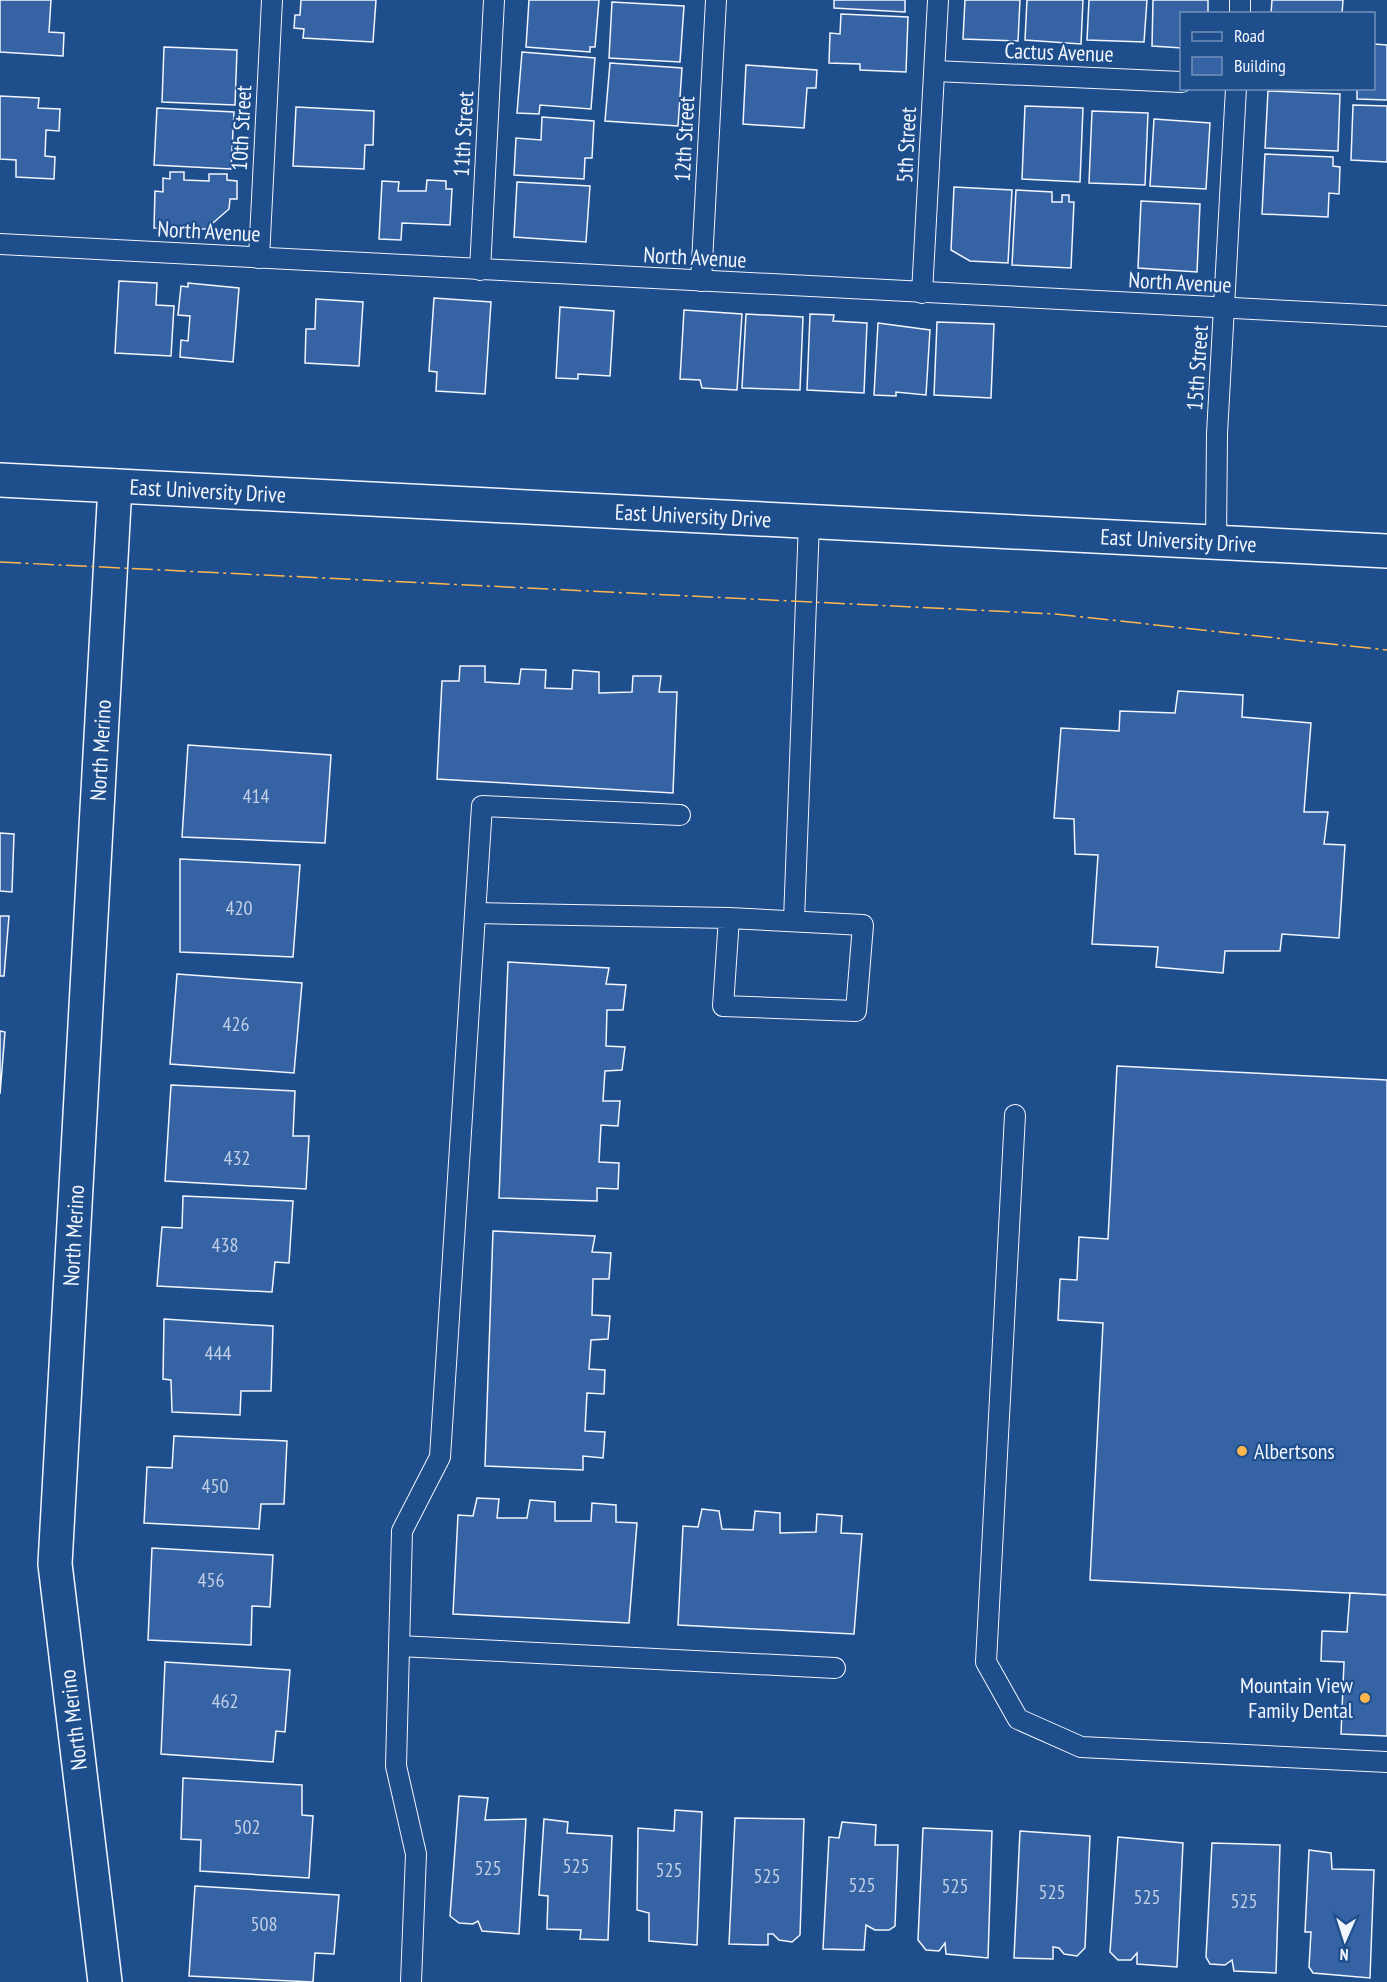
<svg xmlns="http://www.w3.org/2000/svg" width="1387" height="1982" font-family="'PT Sans Narrow',sans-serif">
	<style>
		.building { fill: #3563a3; stroke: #f2f6ff; stroke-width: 1.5 }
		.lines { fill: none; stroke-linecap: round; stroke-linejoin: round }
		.lane-casing { stroke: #f2f6ff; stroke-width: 22 }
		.street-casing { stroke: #f2f6ff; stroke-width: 36 }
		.secondary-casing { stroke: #f2f6ff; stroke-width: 36 }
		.lane { stroke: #1f4e8c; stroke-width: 20 }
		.street { stroke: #1f4e8c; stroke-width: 33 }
		.secondary { stroke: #1f4e8c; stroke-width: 33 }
		.power { stroke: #ffb74d; stroke-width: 1.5; stroke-dasharray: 21 4.5 3 4.5; stroke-linecap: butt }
		.poi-dot { fill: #ffb74d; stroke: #1f4e8c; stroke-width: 2 }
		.labels { text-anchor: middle; stroke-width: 4.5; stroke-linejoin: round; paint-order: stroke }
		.number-label { font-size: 20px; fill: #c3d1e8 }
		.street-label { font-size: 22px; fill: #f2f6ff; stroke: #1f4e8c }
		.poi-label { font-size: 22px; fill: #f2f6ff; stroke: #1f4e8c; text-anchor: start }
	</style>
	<rect width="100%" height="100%" fill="#1f4e8c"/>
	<g class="building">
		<path d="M0,0h51l-2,32 15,1 -1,23 -63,-4z"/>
		<path d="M301,0h75l-3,42 -70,-4 1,-9 -10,-1 1,-13h5z"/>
		<path d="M529,0h70l-4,47h-5v5l-64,-5z"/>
		<path d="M834,0h71v12l-71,-4z"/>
		<path d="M965,0h55l-2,41 -55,-2z"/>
		<path d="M1027,0h56l-2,44 -56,-4z"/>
		<path d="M1089,0h58l-3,42 -57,-2z"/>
		<path d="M1153,0h55v14h-26v34l-30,-2z"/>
		<path d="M1272,0h71l-1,14h-71z"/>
		<path d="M612,2l72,4 -4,56 -71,-4z"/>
		<path d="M841,14l67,3 -2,55 -46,-2v-6l-31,-1 1,-30 10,1z"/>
		<path d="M1374,44l13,1v55l-30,-1v-11h17z"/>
		<path d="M164,47l73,3 -2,55 -73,-3z"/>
		<path d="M522,52l73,6 -4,51 -51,-4 -1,9 -22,-1z"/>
		<path d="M610,63l72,5 -4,58 -73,-5z"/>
		<path d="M746,65l71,5 -1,18h-9l-3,40 -61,-4z"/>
		<path d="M1268,91l72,3 -2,57 -73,-3z"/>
		<path d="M0,96l39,2 -1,10 22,1 -1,22 -13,-1 -1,26 10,1 -1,22 -38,-2v-17l-16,-1z"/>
		<path d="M1353,105l34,1v56l-36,-2z"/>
		<path d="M1025,106l58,2 -3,74 -58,-3z"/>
		<path d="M296,107l78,4 -1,34h-8l-1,24 -71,-3z"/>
		<path d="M157,108l77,4 -3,57 -77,-4z"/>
		<path d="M1092,111l56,2 -3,72 -56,-2z"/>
		<path d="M542,117l52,4 -2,37h-7l-1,21 -70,-4 2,-37 25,2z"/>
		<path d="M1154,119l56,4 -4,66 -56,-3z"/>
		<path d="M1265,154l68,3v9l7,1 -1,27 -10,-1 -1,24 -66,-3z"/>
		<path d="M170,172h14v8l25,1v-7h18v6l10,1v18h-7l-1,10 -23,20 -52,-1 1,-37 8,1v-14l7,1z"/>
		<path d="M427,180l19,1v8h6l-2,36 -48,-2 -1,17 -22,-1 3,-58 17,1 -1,9h28z"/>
		<path d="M517,182l73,4 -4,56 -72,-5z"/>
		<path d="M954,187l58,3 -4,73 -38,-2 -19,-11z"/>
		<path d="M1016,190l36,2v10h10v-7h7v7h5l-3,66 -59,-3z"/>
		<path d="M1141,201l59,3 -3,68 -59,-4z"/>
		<path d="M119,281l38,2 -1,22 18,1 -3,50 -56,-3z"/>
		<path d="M188,283l51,5 -6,74 -53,-5 1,-17 7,1 2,-25 -12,-1 3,-29 7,1z"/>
		<path d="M434,298l57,4 -6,92 -49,-3 1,-19 -8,-1z"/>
		<path d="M316,299l47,3 -4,64 -54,-3 1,-34h9z"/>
		<path d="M560,307l54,4 -4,65 -32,-2v5l-22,-1z"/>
		<path d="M684,310l58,4 -5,76 -35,-2 -2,-8 -20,-1z"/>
		<path d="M746,314l57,3 -3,73 -58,-2z"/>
		<path d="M810,314l24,1 -1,6 34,2 -3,70 -57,-3z"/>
		<path d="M937,322l57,2 -3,74 -57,-3z"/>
		<path d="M878,323l52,7 -4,65 -30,-3v4l-22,-1z"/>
		<path d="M460,666h25v16l34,2 2,-15 25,1 -1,18 27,1 1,-19 26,2v21l33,-1 1,-16h28l-2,16h18l-4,101 -236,-14 5,-98h17z"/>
		<path d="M1178,691l65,4 -1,22 69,6 -7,89h24l-4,32 21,1 -6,93 -57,-4 -2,17h-55l-2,22 -67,-6 2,-20 -66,-3 6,-89 -23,-1 -1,-35 -20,-1 7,-90 58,3 1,-20 55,2z"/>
		<path d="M188,745l143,10 -6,88 -143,-6z"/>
		<path d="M0,833l14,1 -2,58 -12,-1z"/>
		<path d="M180,859l120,6 -7,92 -113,-5z"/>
		<path d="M0,916h9l-5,60h-4z"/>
		<path d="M508,962l101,6 -3,16 20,1 -3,25h-16l-1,36 19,1 -3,23 -17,1 -2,30h17l-2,25 -17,-1 -2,37 20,1 -1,26 -21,-1v13l-98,-3z"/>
		<path d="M177,974l125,9 -8,90 -124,-9z"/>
		<path d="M0,1031l5,1 -5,62z"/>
		<path d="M1117,1066l270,14v515l-297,-15 13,-257 -45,-3 2,-41 17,1 2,-43 29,2z"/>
		<path d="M171,1085l124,6 -2,45h16l-3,53 -141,-8z"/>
		<path d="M183,1196l110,5 -4,62 -14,-1 -3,30 -115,-6 5,-59 20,1z"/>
		<path d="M493,1231l102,5 -3,16 19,1 -2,26h-16l-1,36 18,1 -2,23 -17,1 -2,29 16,1 -1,24 -17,-1 -2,38 20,1 -2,26 -20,-2v14l-98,-4z"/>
		<path d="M164,1319l109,7 -2,65h-30l-1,24 -68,-3 -1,-32 -8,-1z"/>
		<path d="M174,1436l113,5 -3,63h-23l-2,25 -115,-6 3,-56 25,1z"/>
		<path d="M477,1498l22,1 -2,19h30l3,-18 25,2v19h36l1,-18 24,2v17l21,1 -8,100 -176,-9 5,-99 15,1z"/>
		<path d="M702,1509l17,2 3,18 31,1 2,-19 25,2v20l36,-1 1,-18 25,2 -1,17 21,1 -8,100 -176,-9 5,-99 15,1z"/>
		<path d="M152,1548l121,7 -3,52 -18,-1 -1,39 -103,-5z"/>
		<path d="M1350,1593l37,2v141l-46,-2 3,-72 -23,-1 1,-30 25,1z"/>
		<path d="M165,1662l125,8 -5,62 -9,-1 -3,31 -112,-8z"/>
		<path d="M183,1778l119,7v30l11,1 -4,62 -109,-7 1,-31 -20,-1z"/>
		<path d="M459,1796l29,2 -3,22 41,-1 -7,115 -37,-3 -4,-10 -5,3 -14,-1 -9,-7z"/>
		<path d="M675,1810l27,2 -5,133 -48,-4v-28l-12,-3 1,-82 36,3z"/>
		<path d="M735,1818l69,1 -4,116 -8,7 -13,-2 -6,-6h-5v11l-39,-1z"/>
		<path d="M544,1819l24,3 -1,11 45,3 -4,104 -28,-1 1,-9 -34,-1 1,-33 -9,-1z"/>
		<path d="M842,1822l34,3 -1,20h23l-3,81 -6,4h-14l-9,-5 -2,25 -41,-1 6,-112 10,1z"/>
		<path d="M923,1828l69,3 -4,127 -42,-4 -1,-11 -6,8 -13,-1 -8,-10z"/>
		<path d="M1020,1831l70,5 -5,112 -8,8 -13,-2 -5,-6 -6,-1v12l-39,-1z"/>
		<path d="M1118,1837l65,6 -6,124 -40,-3v-11l-6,7h-13l-8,-8z"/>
		<path d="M1212,1843l68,2 -4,128 -42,-2 -2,-11 -7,5 -15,-1 -4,-7z"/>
		<path d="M1309,1850l22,3 1,16 42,1 -4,108 -57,-5 -4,-6 2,-35h-6z"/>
		<path d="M195,1886l144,9 -5,59 -19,-1 -2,29 -124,-6z"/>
	</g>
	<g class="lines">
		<g class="lane-casing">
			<g id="lane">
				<path d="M1240,14v-14"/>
				<path d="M935,71l247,11"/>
				<path d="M0,244l1387,72"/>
				<path d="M259,258l13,-258"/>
				<path d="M480,270l14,-270"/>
				<path d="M701,281l15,-281"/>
				<path d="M922,293l16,-293"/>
				<path d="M1216,542l1,-108 19,-346"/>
				<path d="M476,913l253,5 -6,88 133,5 7,-86 -134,-7"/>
				<path d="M794,920l15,-398"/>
				<path d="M1015,1115l-29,547 32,57 63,28 306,15"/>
				<path d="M399,1646l436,22"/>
				<path d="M411,1982l5,-128 -20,-88 6,-235 38,-74 42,-651 198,9"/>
			</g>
		</g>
		<g class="street-casing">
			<g id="street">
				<path id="s1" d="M105,1982l-50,-418 60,-1078"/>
			</g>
		</g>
		<g class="secondary-casing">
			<g id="secondary">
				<path id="s2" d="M0,480l1387,71"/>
			</g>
		</g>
		<use href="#lane" class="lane"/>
		<use href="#street" class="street"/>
		<use href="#secondary" class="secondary"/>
		<path class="power" d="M0,562l1055,52 332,36"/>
	</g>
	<g class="poi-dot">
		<circle cx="1242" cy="1451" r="6"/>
		<circle cx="1365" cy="1698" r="6"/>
	</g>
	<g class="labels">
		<g class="number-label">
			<text x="256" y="803">414</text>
			<text x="239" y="915">420</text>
			<text x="236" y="1031">426</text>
			<text x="237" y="1165">432</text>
			<text x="225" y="1252">438</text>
			<text x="218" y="1360">444</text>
			<text x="215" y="1493">450</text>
			<text x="211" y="1587">456</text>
			<text x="225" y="1708">462</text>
			<text x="247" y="1834">502</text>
			<text x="576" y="1873">525</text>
			<text x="488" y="1875">525</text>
			<text x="669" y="1877">525</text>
			<text x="767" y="1883">525</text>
			<text x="862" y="1892">525</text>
			<text x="955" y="1893">525</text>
			<text x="1052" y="1899">525</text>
			<text x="1147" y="1904">525</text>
			<text x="1244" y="1908">525</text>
			<text x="264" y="1931">508</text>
		</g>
		<g class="street-label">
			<text transform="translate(1059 52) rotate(2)" y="8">Cactus Avenue</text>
			<text transform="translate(241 128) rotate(-87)" y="8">10th Street</text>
			<text transform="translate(463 134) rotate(-87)" y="8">11th Street</text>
			<text transform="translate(684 139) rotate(-87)" y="8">12th Street</text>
			<text transform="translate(906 145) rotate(-87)" y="8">5th Street</text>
			<text transform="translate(209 231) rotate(3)" y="8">North Avenue</text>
			<text transform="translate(695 257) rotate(3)" y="8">North Avenue</text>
			<text transform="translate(1180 282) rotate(3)" y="8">North Avenue</text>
			<text transform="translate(1197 368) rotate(-86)" y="8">15th Street</text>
			<text dy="8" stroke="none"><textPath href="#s2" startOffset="208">East University Drive</textPath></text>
			<text dy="8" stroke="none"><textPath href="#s2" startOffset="694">East University Drive</textPath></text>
			<text dy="8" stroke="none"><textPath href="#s2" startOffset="1180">East University Drive</textPath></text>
			<text dy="8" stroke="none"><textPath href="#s1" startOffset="1236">North Merino</textPath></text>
			<text dy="8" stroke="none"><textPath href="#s1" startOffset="750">North Merino</textPath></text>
			<text transform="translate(73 1720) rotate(-97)" y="8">North Merino</text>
		</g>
		<g class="poi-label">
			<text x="1254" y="1459">Albertsons</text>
			<text x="1353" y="1693" text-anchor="end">Mountain View<tspan x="1353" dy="25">Family Dental</tspan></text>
		</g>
	</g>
	<rect x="1180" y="12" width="195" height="78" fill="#1f4e8c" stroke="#7391ba" stroke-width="1.5"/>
	<rect x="1192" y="32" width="30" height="9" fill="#1f4e8c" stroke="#7391ba" stroke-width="1.5"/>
	<text x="1234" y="42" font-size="18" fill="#f2f6ff">Road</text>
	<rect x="1192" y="57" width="30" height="18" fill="#3563a3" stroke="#7391ba" stroke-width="1.5"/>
	<text x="1234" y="72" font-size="18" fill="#f2f6ff">Building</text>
	<g transform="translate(1345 1940) rotate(183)" stroke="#1f4e8c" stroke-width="4.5" paint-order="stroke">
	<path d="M0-4.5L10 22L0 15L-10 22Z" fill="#f2f6ff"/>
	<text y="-9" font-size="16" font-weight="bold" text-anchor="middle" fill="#f2f6ff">N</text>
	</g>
</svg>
